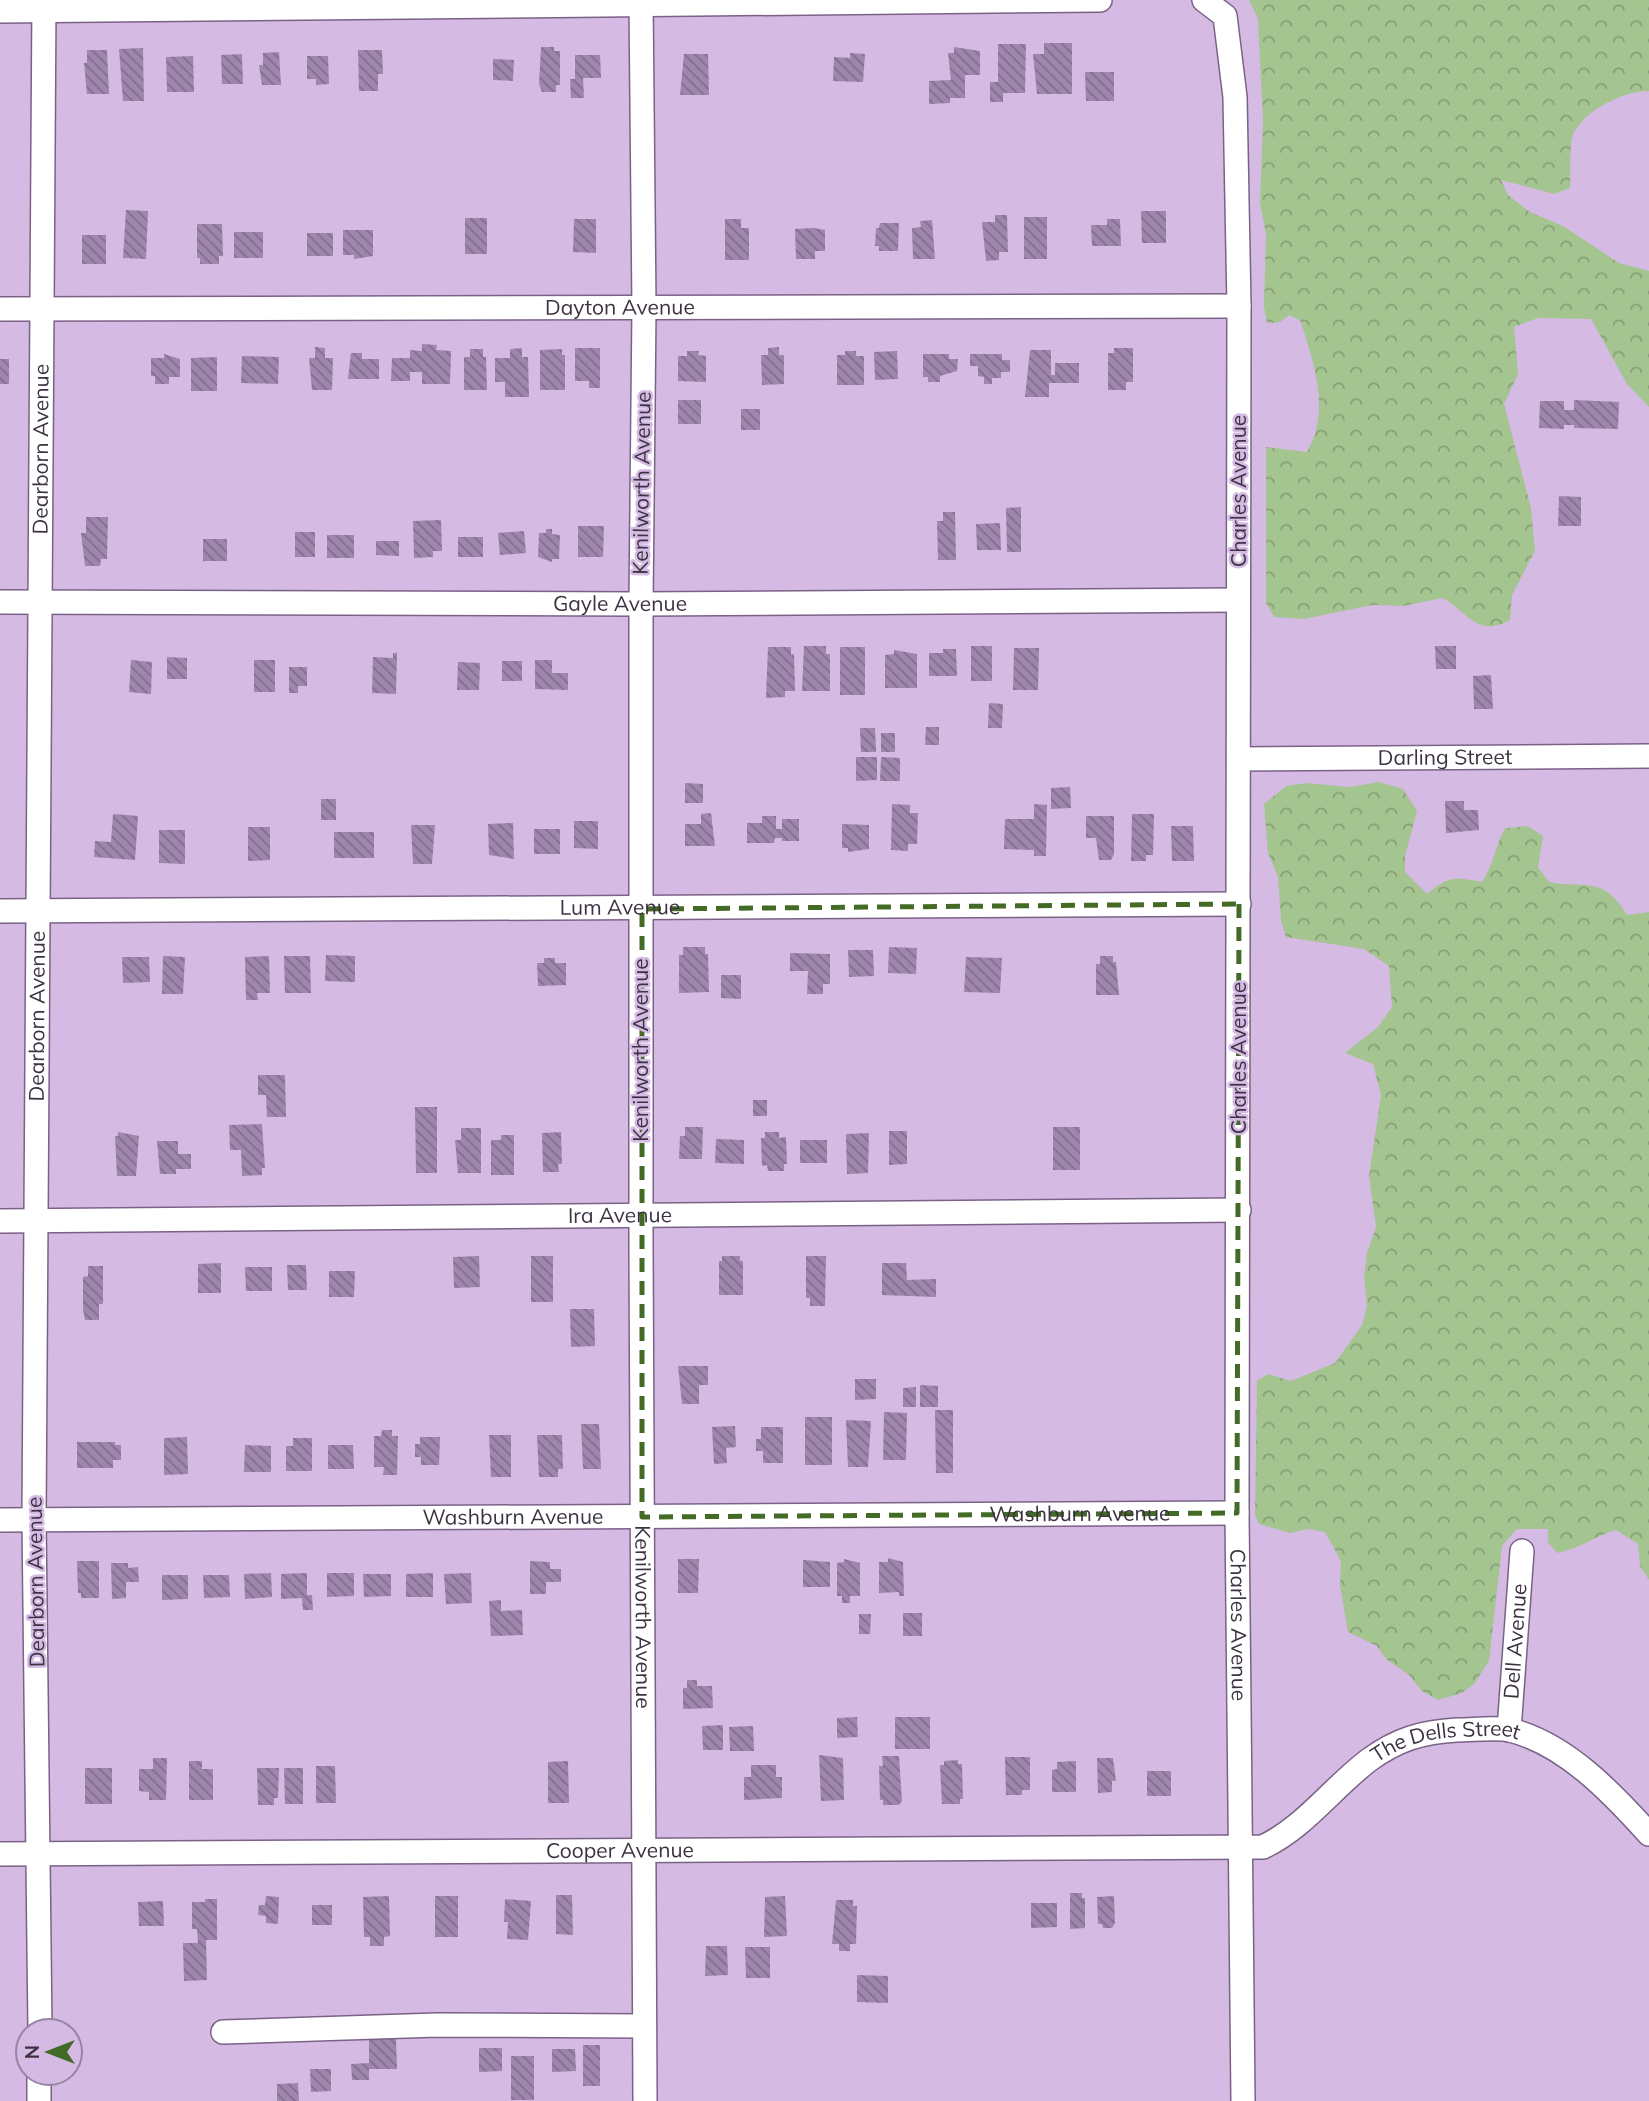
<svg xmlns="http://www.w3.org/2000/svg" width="1649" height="2101" font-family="Mulish,sans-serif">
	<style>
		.forest { fill: url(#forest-crowns) }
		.building { fill: url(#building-back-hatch) }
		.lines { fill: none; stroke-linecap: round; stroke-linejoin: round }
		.minor-casing { stroke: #7a6287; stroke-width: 26 }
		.minor { stroke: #fff; stroke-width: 23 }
		.marked { fill: none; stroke: #446b26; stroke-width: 5; stroke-dasharray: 14 9; stroke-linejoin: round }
		.labels { text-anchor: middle; stroke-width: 5; stroke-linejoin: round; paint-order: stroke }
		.street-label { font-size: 21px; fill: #3c3242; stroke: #d5bbe3 }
	</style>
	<defs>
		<pattern id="forest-crowns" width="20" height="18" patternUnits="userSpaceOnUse" patternTransform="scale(1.75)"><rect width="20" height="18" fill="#a4c490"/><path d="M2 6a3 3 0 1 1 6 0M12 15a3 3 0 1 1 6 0" fill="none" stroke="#87a077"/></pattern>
		<pattern id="building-back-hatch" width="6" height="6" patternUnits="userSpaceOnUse" patternTransform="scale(1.75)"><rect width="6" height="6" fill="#9e86ac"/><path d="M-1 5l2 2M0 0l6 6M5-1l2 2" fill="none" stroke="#826e8e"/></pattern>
	</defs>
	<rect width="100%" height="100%" fill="#d5bbe3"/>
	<g class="forest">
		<path d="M1249,0h400v91c-24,-1 -70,21 -77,47 -3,15 -1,35 -2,50l-16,6 -53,-14 7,15 22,17 33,14 56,37 30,8v136l-22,-23 -36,-65 -53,-1 -24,9 4,47 -14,30 27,104 4,43 -23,44 -2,25c-32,18 -42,-7 -67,-22l-40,8 -31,-1 -68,14 -30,-2 -8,-14v-156l41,5c24,-41 7,-89 -7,-132l-11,-5 -9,7 -13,1 -3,-16 2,-73 -6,-31 3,-82 -5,-102z"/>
		<path d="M1379,782l24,7 14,22 -12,45v16l22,22c22,-18 27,-17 55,-12 12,-18 13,-36 23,-54l23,-2 15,10 -5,31 11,15c37,7 55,-7 78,33l22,-3v668l-9,-14 -2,-22 -22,-14c-21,6 -36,19 -59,23l-9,-11v-13h-31l-15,17 -13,115 -15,23 -12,9 -24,7 -16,-9 -13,-16 -23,-16 -9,-13 -29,-14 -8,-47 1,-24 -16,-29 -17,-3 -18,4 -31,-9 -4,-9 2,-134 11,-7 23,7 44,-18 27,-38 5,-19 -3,-28 3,-25 9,-26 -7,-51 12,-81 -8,-31 -28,-11 33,-26 14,-20 -3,-41 -25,-17 -78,-12 -5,-16 -3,-44 -10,-24 -4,-49 22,-18 20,-3 44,4z"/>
	</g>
	<g class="building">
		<path d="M1044,43h28v51h-35l-4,-40h11z"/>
		<path d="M998,44h28l-1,49h-22v9h-13v-20h8z"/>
		<path d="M541,47h13v4h6v34h-4v7h-14l-3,-8z"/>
		<path d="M954,47l26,4v24h-15v23h-15v5l-21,1v-23l22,-1 -3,-27h6z"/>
		<path d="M143,48l1,53h-21l-4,-52z"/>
		<path d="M87,50h20l2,44h-22l-3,-31h3z"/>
		<path d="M358,50h24l1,24h-5v17h-19z"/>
		<path d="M279,52l2,33h-19l-3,-20h4v-12z"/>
		<path d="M850,53l15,1 -2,28 -30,-1 1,-24 16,1z"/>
		<path d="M242,54l1,30h-21l-1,-29z"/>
		<path d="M684,54h24l1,41h-29z"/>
		<path d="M575,55h25l1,23h-18l1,20h-13l-1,-19h5z"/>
		<path d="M193,56l1,36h-27l-1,-35z"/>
		<path d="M307,56h21l1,28 -13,1v-6h-9z"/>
		<path d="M493,59l21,1 -1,21 -20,-1z"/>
		<path d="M1085,72h29v29h-28z"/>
		<path d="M126,210l22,1 -2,48 -23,-1z"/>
		<path d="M1141,211h25v32h-24z"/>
		<path d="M995,215h12l1,37h-9v8l-13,1 -4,-39h13z"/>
		<rect x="1024" y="217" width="23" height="42"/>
		<rect x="465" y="218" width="22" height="36"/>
		<path d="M574,219h22v34l-23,-1z"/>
		<path d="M725,219h16v9h8v32h-24z"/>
		<path d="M1107,219h13l1,27h-29l-1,-21h16z"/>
		<path d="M932,220l3,39h-22l-1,-31 9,-1 -1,-6z"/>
		<path d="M880,223h19l-1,28h-19v-5h-4l1,-18h3z"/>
		<path d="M197,224h25l1,32h-4v8h-19v-6h-3z"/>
		<path d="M814,228l11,2v21h-10v8h-19l-1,-30z"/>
		<path d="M343,230h30v26l-19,3v-4h-11z"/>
		<rect x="234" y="232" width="29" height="26"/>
		<rect x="307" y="233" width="26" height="23"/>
		<rect x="82" y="235" width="24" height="29"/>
		<path d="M422,344l15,1 -1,5 15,1 -1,33h-28v-12h-12v9h-19l1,-23h18v-8l12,1z"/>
		<path d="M315,347l10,1v10h8l-1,32h-20l-3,-32h6z"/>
		<path d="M779,347v8h5v29l-22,1 -1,-30h7v-7z"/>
		<path d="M522,348v9h6l1,40h-24v-15h-10v-24h15v-9z"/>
		<path d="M575,348h25v40h-11v-7h-14z"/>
		<path d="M1114,348h19v34h-7v8h-18v-37h6z"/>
		<path d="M470,349h13v8h3l1,33h-23v-33h6z"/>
		<path d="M562,349v6h3v35h-25v-40z"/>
		<path d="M1030,350h21v25h4v-12h24v20h-30v14h-24z"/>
		<path d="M687,351h12l-1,4 8,1v26l-28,-1v-25h9z"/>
		<path d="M845,351h11v5h8v29h-27v-30h8z"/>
		<path d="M897,351l1,28 -23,1 -1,-28z"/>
		<path d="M351,353h11v6h17v20h-31z"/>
		<path d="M164,354l16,5v18h-11v7h-14v-8h-4v-18h13z"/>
		<path d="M923,354h26v5h9l-1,12 -17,5v6h-12v-5h-5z"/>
		<path d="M970,354h32v6h8v12h-9v6h-9v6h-8v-7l-6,-1v-10h-8z"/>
		<path d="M242,356l37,1 -1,27 -37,-1z"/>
		<path d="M217,357v34h-26v-33z"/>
		<rect x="0" y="359" width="9" height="25"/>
		<rect x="678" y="400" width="23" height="24"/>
		<path d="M1574,400l45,2 -1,27 -44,-1v-3h-10v4l-25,-1 1,-27h24v9h10z"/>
		<rect x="741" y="409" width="19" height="21"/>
		<path d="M1559,496l22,1v29h-23z"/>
		<path d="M1021,507v45h-14l-1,-44z"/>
		<path d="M943,512h12l1,48h-18l-1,-39h6z"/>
		<path d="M86,517h22l-1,42h-6l-1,7h-15l-4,-33h5z"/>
		<path d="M441,520l1,31h-9v6l-19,1 -1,-37z"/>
		<path d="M1000,523l1,27h-24l-1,-26z"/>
		<path d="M578,526h26l-1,31h-25z"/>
		<path d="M546,529h6v5l8,1 -1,24h-7v3l-14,-5 1,-24h7z"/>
		<path d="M524,531l2,22 -26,2 -2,-22z"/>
		<rect x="295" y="532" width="20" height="25"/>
		<rect x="327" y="535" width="27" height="23"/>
		<rect x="458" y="537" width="25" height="20"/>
		<rect x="203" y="539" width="24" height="22"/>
		<path d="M376,541h23v15l-23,-1z"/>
		<path d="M804,646h22v8h4v37h-28z"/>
		<rect x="971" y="646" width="21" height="35"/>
		<path d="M1435,646h21v23h-20z"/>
		<path d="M768,647h23v8l3,-1 1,37h-10v6l-19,1z"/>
		<rect x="840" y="647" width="25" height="48"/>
		<path d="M1014,648h25l-1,42h-25z"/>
		<path d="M943,649h13l1,27h-28v-23h14z"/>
		<path d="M894,650l23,4v34h-32v-33l9,-1z"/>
		<path d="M393,653h4l-1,41 -24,-1 1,-36 20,1z"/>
		<path d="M167,657l20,1v21h-20z"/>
		<path d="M131,660l21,2 -1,32 -22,-2z"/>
		<rect x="254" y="660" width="21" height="32"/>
		<path d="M535,660h17v13h16v17l-33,-1z"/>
		<rect x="502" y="661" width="20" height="20"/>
		<path d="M458,662l22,1 -1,27h-22z"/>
		<path d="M289,667h18v19h-9v7h-9z"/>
		<path d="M1491,675l2,34h-19l-1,-33z"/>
		<path d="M989,703l14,1 -1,24h-14z"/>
		<path d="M926,727h13v18h-14z"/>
		<path d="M860,728h15l1,24h-15z"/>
		<rect x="881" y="733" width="14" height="19"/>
		<path d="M856,757h21v23l-21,1z"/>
		<path d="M881,757l19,1v23h-20z"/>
		<path d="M685,783l18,1v19h-18z"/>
		<path d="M1070,787l1,21 -20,1v-21z"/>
		<rect x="321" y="799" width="15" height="21"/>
		<path d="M1445,801h19v9h14l1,20 -33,3z"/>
		<path d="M892,804l18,1v8h8l-1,31h-9v7l-17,-1z"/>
		<path d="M1034,804l13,1 -1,51h-12v-6l-30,-1 1,-30h29z"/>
		<path d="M711,813l4,33h-30v-22h16v-10z"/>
		<path d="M113,814l25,2 -3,44 -41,-3 1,-16 16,1z"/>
		<path d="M1132,814h22l-1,41h-7v6h-15z"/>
		<path d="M762,816h14v13h6v-10h17v22h-17v-3h-7l-1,5h-27v-20h15z"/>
		<path d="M1086,816h28v38l-3,6h-12l-3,-22h-10z"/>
		<path d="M574,821h24v28l-24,-1z"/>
		<path d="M513,823l1,36 -25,-4 -1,-31z"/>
		<path d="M842,824l27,1v24l-21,3v-4h-6z"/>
		<path d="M411,825h24l-3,39h-19z"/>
		<path d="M1171,826h22l1,35h-22z"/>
		<path d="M248,827h22v33l-22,1z"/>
		<rect x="534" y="829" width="26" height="25"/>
		<path d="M159,830h26v34l-26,-1z"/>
		<rect x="334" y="832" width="40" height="26"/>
		<path d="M683,947h22v7h3l1,38 -30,1v-38h4z"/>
		<path d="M889,947l28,1 -1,26 -28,-1z"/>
		<path d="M848,950h25l1,26 -25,1z"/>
		<path d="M790,953l40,1v30h-7v10h-16l1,-23h-18z"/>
		<path d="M326,955l29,1v26l-30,-1z"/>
		<path d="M163,956l22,1 -2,37h-21z"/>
		<path d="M269,956l1,37h-13l1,7h-12l-1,-43z"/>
		<path d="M284,956h26l1,37h-26z"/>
		<path d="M1100,956h13v6h3l3,33h-23v-31h4z"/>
		<path d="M122,957h27l1,25 -27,1z"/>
		<path d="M966,957l36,1 -2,35 -36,-1z"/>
		<path d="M544,958h11v5h11v22l-28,1 -1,-23h7z"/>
		<path d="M721,975h20v24l-20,-1z"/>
		<path d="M258,1075h27l1,42h-19l-1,-22h-8z"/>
		<rect x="753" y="1100" width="14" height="16"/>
		<path d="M415,1107h22v66h-21z"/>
		<path d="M262,1124l3,44h-3v7l-20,1 -1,-26h-11l-1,-25z"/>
		<path d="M685,1127h18l-1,32h-23l1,-23h5z"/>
		<rect x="1053" y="1127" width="27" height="43"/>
		<path d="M461,1128h20v45h-23l-3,-33h6z"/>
		<path d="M889,1131h18v33l-18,1z"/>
		<path d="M118,1132l21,4 -3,40h-19l-2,-40h3z"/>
		<path d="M561,1132l1,32h-4l1,8h-16l-1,-39z"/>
		<path d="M765,1132h14v6l7,-1 1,27h-3v7h-16l-1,-6 -5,1 -1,-28h4z"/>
		<path d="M869,1133l-1,40 -21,1 -1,-40z"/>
		<path d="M501,1135h13v40h-23v-35h10z"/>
		<path d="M716,1139l28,1v24l-29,-1z"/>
		<rect x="800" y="1140" width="27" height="23"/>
		<path d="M157,1141h21v13h13v15h-15v5h-16z"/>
		<path d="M479,1256l1,31 -26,1 -1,-31z"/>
		<rect x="531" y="1256" width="22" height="46"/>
		<path d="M722,1256h18v5h3v34h-24v-34h3z"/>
		<path d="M806,1256h20l-1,50h-15v-8h-4z"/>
		<path d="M221,1263v30h-23v-29z"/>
		<path d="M882,1263h24l1,17 29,-1v18l-54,-2z"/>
		<path d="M287,1265h19l1,25h-19z"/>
		<path d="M88,1266h15v38h-4v16h-14l-2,-11v-32l5,-1z"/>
		<path d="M245,1267h27v24h-26z"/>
		<path d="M329,1271h26l-1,26h-25z"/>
		<path d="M570,1309h24l1,37 -24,1z"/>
		<path d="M678,1366h30v19h-9v19h-17z"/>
		<path d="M855,1379h21v20l-21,1z"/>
		<path d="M920,1385l18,1v21h-18z"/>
		<path d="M916,1387v20h-13v-19z"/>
		<path d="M935,1410h18v63h-17z"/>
		<path d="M884,1412l23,1 -1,47h-23z"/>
		<rect x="805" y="1417" width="27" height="48"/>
		<path d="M846,1420l25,1 -3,46h-20z"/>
		<path d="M581,1424h18l2,45h-18z"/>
		<path d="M735,1426l1,21 -10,1 1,15 -13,1 -2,-37z"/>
		<path d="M761,1427h22v36h-20v-12h-7v-12h5z"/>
		<path d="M382,1430h10v6h6l-1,39h-14l1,-8h-10v-31h7z"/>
		<path d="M489,1435h22v42h-20z"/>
		<path d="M537,1435h25l1,34h-5v8h-19z"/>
		<path d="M187,1437l1,37 -24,1v-37z"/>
		<path d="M420,1437h20l-1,28h-18v-8h-6v-13h5z"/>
		<path d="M293,1438h19v33h-26v-25h7z"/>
		<path d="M77,1442h38v3h6v15h-8v8h-36z"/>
		<path d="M245,1445l26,1v26h-27z"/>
		<path d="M328,1445h25l1,24h-26z"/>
		<path d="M888,1558l15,4 1,34h-5v-4l-20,1v-31h9z"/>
		<path d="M678,1559h21l-1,34h-20z"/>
		<path d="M844,1559l16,4v33h-10v7h-8v-7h-5v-33l7,-1z"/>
		<path d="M803,1560l27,2v25h-27z"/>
		<path d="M77,1561h22v37h-18v-5h-3z"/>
		<path d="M530,1561l20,1v7h11v13h-15v12h-16z"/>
		<path d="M111,1563h17v5l10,-1 1,15h-13v16l-14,1z"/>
		<path d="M271,1573l1,24 -27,2 -1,-25z"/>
		<path d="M307,1573v22h5l1,15h-10l-1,-12 -21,1v-25z"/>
		<path d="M327,1573h27v23l-27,1z"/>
		<path d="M433,1573v24h-27v-23z"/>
		<path d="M471,1573l1,30 -26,1 -2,-30z"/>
		<path d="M363,1574h28v22l-27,1z"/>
		<path d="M162,1575h26v24l-26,1z"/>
		<path d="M203,1575h26l1,22 -26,1z"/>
		<path d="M501,1600v11l21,-1 1,25 -32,1 -2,-35z"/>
		<rect x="903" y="1613" width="19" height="23"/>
		<path d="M859,1614h12l-1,20h-11z"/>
		<path d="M687,1680h10v6h15l1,22 -30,1v-21h4z"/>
		<path d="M857,1717l1,20 -21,1v-20z"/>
		<rect x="895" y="1717" width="35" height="32"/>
		<path d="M723,1725v25h-20l-1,-24z"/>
		<path d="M753,1726l1,25h-24l-1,-24z"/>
		<path d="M819,1755l24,3 1,42 -23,1z"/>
		<path d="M882,1756h17l3,45 -3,4h-16v-5h-3l-1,-34h4z"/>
		<path d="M1005,1757h25v33h-8v5h-16z"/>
		<path d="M153,1758h14l-1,42h-17v-8l-10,-1v-22h14z"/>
		<path d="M1097,1758h16l3,23h-4v11l-14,1z"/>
		<path d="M958,1760v4h4l1,35h-3v5h-18l-2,-39h4v-4z"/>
		<path d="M189,1761h13v8h11v31h-24z"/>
		<path d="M568,1761l1,42h-21v-41z"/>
		<path d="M1076,1761v31h-24v-22l5,-1v-7z"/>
		<path d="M751,1765h25v12h6v21l-38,2v-23h7z"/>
		<path d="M316,1766h19l1,37h-20z"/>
		<rect x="85" y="1768" width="27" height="36"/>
		<path d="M257,1768h22l-1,30h-4v7h-16z"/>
		<path d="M284,1768h19v36h-18z"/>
		<rect x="1147" y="1771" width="24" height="25"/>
		<path d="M1070,1893h12v5h3v30l-15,1z"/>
		<path d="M556,1895h16l1,40 -17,-1z"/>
		<path d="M266,1896l13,1 -1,27 -12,-1v-7l-8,-1 1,-10h6z"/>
		<path d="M389,1896l1,40 -6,1v9h-14v-9h-6l-1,-40z"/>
		<rect x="435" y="1896" width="23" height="41"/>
		<path d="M785,1896l2,40 -23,1 1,-40z"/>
		<path d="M1114,1896l1,27 -3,5h-9l-1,-4h-4l-1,-27z"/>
		<path d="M205,1899h12v41h-11l1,40 -23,1 -1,-38h15l-1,-14h-5v-27h13z"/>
		<path d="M505,1899l26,2 -3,39 -21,-1 1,-17h-4z"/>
		<path d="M836,1900h17v6h4l-1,38h-6v7h-11v-7h-7z"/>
		<path d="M163,1901l1,25h-25l-1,-24z"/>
		<path d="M1031,1903h26v24l-26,1z"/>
		<rect x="312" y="1905" width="20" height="20"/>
		<path d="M706,1946h21l1,29 -23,1z"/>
		<path d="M745,1947h25v31h-24z"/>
		<path d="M857,1975l31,1v27l-31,-1z"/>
		<path d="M369,2039h27l1,30h-28v11h-17l-1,-16 18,-1z"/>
		<rect x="583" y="2045" width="17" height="41"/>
		<path d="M479,2048h23v23l-23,1z"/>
		<path d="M552,2049h23l1,22 -24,1z"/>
		<rect x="511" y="2056" width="23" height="44"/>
		<path d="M310,2069h21v22l-20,1z"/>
		<path d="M298,2083l1,18h-22v-17z"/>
	</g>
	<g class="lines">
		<g class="minor-casing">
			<g id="minor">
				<path id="s1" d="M641,0l3,308 -3,296v642l4,855"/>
				<path id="s2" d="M1204,0l21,16 10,81 4,209 -2,1207 6,588"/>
				<path d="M0,11l1100,-11"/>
				<path id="s3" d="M0,309l1239,-3"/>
				<path id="s4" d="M0,602l641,2 597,-4"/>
				<path id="s5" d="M1240,759l409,-3"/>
				<path id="s6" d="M0,911l1239,-7"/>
				<path id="s7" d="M0,1221l1239,-11"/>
				<path id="s8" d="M0,1520l1237,-7"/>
				<path id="s9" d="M1509,1730l13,-179"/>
				<path id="s10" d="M0,1854l1263,-7c42,-20 69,-59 106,-87 29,-21 53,-28 88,-30 16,0 38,-3 53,0 56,14 102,63 139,104"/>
				<path id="s11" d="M40,2031l-6,-511 10,-1520"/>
				<path d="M223,2032l214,-7 207,1"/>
				<path d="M39,2101v-28"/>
			</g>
		</g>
		<use href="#minor" class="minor"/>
	</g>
	<path class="marked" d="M1239,904l-2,609 -595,4v-608z"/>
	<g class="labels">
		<g class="street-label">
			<text dy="7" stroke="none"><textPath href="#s3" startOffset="620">Dayton Avenue</textPath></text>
			<text dy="7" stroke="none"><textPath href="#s11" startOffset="1582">Dearborn Avenue</textPath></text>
			<text transform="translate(642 483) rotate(-89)" y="7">Kenilworth Avenue</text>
			<text transform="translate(1239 491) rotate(-90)" y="7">Charles Avenue</text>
			<text dy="7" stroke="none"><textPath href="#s4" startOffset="620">Gayle Avenue</textPath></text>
			<text dy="7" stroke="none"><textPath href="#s5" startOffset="205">Darling Street</textPath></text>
			<text dy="7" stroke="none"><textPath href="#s6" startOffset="620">Lum Avenue</textPath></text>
			<text dy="7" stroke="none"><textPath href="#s11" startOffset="1015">Dearborn Avenue</textPath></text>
			<text transform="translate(641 1050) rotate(-90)" y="7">Kenilworth Avenue</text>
			<text transform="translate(1239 1058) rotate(-90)" y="7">Charles Avenue</text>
			<text dy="7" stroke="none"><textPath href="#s7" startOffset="620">Ira Avenue</textPath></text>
			<text dy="7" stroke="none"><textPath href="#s8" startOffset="1080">Washburn Avenue</textPath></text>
			<text dy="7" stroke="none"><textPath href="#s8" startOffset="513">Washburn Avenue</textPath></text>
			<text transform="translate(36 1582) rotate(-91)" y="7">Dearborn Avenue</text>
			<text dy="7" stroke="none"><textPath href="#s1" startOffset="1617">Kenilworth Avenue</textPath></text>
			<text dy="7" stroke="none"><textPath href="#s2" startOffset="1636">Charles Avenue</textPath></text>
			<text dy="7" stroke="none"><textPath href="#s9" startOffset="89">Dell Avenue</textPath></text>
			<text dy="7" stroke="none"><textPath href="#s10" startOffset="1482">The Dells Street</textPath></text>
			<text dy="7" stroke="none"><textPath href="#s10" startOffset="620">Cooper Avenue</textPath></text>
		</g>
	</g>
	<g transform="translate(49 2052) rotate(270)"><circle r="33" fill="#d5bbe3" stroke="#9884a3" stroke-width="2"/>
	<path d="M0-5L12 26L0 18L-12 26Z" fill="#446b26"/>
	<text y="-10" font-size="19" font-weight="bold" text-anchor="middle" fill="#3c3242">N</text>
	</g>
</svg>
